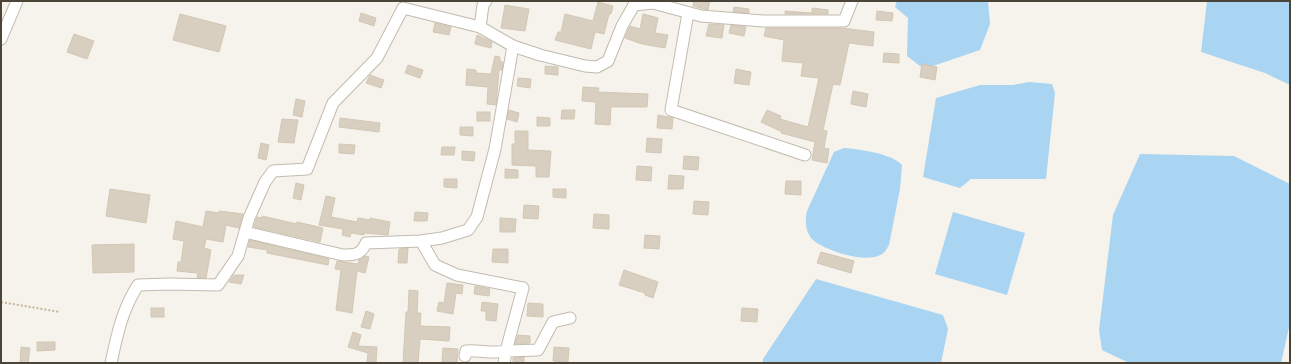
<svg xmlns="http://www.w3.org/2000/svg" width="1291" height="364" font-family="'Noto Sans',sans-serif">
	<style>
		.water { fill: #a9d4f2 }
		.building { fill: #d8cfc1; stroke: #d3c7b4 }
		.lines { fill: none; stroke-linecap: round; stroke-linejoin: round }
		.minor-casing { stroke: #c2bbae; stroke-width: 13 }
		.path { stroke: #c4b79f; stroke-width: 2; stroke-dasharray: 2 2; stroke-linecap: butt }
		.minor { stroke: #fff; stroke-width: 11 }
	</style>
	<rect width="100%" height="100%" fill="#f6f3ec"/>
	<g class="water">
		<path d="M897,1h91l2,23 -10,26 -56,19 -17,-13 1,-38 -13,-11z"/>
		<path d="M1207,1h83v84l-25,-12 -64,-21z"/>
		<path d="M1029,82l23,2 3,9 -9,86h-75l-11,9 -37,-11 13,-79 44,-13h33z"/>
		<path d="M844,148c15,1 49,6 58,17l-2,24 -11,56c-3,5 -5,9 -11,11 -16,6 -52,-5 -65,-16 -8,-8 -8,-19 -6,-29l27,-59z"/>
		<path d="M1140,154l94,2 56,28v139l-9,40h-152l-27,-13 -3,-20 14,-115z"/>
		<path d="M953,212l72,21 -18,62 -72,-21z"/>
		<path d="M816,279l127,36 5,14 -7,34h-178v-4z"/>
	</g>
	<g class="building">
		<path d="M694,1h16l-2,9 -15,-4z"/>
		<path d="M598,2l15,4 -2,8h-2l-5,20 -9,-2 -4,17 -36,-9 3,-8h3l4,-18 28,7z"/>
		<path d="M505,5l24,4 -4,22 -24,-3z"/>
		<path d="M734,7l15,2v4l-16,-1z"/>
		<path d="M812,8l16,2v4h-43v-3l27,2z"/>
		<path d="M877,11l16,2 -1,8 -16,-1z"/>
		<path d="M361,13l15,5 -2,8 -15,-5z"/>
		<path d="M180,14l46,12 -7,26 -46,-12z"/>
		<path d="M643,14l15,4 -3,15 13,2 -3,13 -23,-4 -17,-6 5,-12 10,3z"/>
		<path d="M435,23l16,4 -2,8 -16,-3z"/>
		<path d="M709,24l15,1 -2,13 -16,-2z"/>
		<path d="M731,25l15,2 -2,9 -15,-3z"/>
		<path d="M766,28h76l32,4 -1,14 -24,-3 -9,42 -7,-1 -10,46 4,1 -3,17 5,1 -2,14 -15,-3 3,-18 -34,-9 1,-1 -21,-10 6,-12 14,6 -1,3 28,8 11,-49 -18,-2 2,-13 -21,-2 2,-21 -20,-4z"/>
		<path d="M74,34l20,7 -7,18 -20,-7z"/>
		<path d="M477,35l15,7 -1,6 -16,-4z"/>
		<path d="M884,53l15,1v9l-16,-1z"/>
		<path d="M495,56l5,1v4l3,1 -1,8h-3l-3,35 -9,-1 1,-17 -22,-2 1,-16 9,1v3l15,1z"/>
		<path d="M922,64l15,3 -2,13 -15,-3z"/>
		<path d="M408,65l15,5 -3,8 -15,-5z"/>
		<path d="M545,66l13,1v8l-13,-1z"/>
		<path d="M736,69l15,3 -2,13 -15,-2z"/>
		<path d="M370,75l14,5 -3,8 -15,-5z"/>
		<path d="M518,78l13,1 -1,9 -13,-2z"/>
		<path d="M583,87l16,1 -1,4 50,2 -1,13h-36l-1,18 -15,-1 1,-22 -14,-1z"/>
		<path d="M853,91l15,3 -2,13 -15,-3z"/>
		<path d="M296,99l9,2 -3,16 -9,-2z"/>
		<path d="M509,110l10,3 -2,9 -10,-3z"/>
		<path d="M562,110h13l-1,9h-13z"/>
		<rect x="477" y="112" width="13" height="9"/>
		<path d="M658,115l15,3 -1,11 -15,-1z"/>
		<path d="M537,117l13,1v8h-13z"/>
		<path d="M340,118l40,5 -1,9 -40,-5z"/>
		<path d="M282,119l16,1 -4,23 -16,-1z"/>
		<path d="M460,127h13v9l-13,-1z"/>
		<path d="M515,131h13v19l23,1 -2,26h-13v-11l-24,-1v-21h3z"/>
		<path d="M647,138l15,1 -1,14 -15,-1z"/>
		<path d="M261,143l8,2 -3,15 -8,-2z"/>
		<path d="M339,144l16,1 -1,9 -15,-1z"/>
		<path d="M442,147h13l-1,8h-13z"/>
		<path d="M462,151l13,1 -1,9 -12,-1z"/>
		<path d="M684,156l15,1 -1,13 -15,-1z"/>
		<path d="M637,166l15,1 -1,14 -15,-1z"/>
		<path d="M505,169l13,1v8h-13z"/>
		<path d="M669,175l15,1 -1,13h-15z"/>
		<path d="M444,179h13v9l-13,-1z"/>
		<path d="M786,181h15v14l-16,-1z"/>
		<path d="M296,183l8,2 -3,15 -8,-2z"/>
		<path d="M110,189l40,6 -4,28 -40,-7z"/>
		<path d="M553,189h13v9l-13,-1z"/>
		<path d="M326,196l9,2 -4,19 26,5 1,-4 12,2v-2l20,4 -2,13 -24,-2v2l-13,-2 -1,4 -8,-2 1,-6 -24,-4z"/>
		<path d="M694,201l15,1 -1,13 -15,-1z"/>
		<path d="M524,205l15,1 -1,13 -15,-1z"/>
		<path d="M206,211l13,2v-2l24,3 -4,14 -13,-3 -3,17 -17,-3 -2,9 7,2 -5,28h-9l1,-5 -21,-2 1,-9h3l3,-21 -11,-2 3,-18 27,6z"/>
		<path d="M415,212l13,1 -1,8h-13z"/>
		<path d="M594,214l15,1v14l-16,-1z"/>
		<path d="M262,216l35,8v-2l26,6 -3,14 -66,-15 3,-10 5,1z"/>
		<path d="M500,218l16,1 -1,13h-15z"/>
		<path d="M645,235l15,1 -1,13 -15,-1z"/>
		<path d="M250,240l79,19 -1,6 -61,-12v-3l-19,-3z"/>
		<path d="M134,244v28l-41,1 -1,-28z"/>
		<path d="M408,248l-1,15h-9l1,-14z"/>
		<path d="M493,249h15v14l-16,-1z"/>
		<path d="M821,252l33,9 -3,12 -34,-10z"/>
		<path d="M365,256l4,1 -4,16 -8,-2 -5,42 -16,-3 5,-40 -6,-1 2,-8 21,3 1,-4z"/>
		<path d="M624,270l34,12 -5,16 -8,-3v-2l-26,-8z"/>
		<path d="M234,275h10l-3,9 -12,-2z"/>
		<path d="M447,283l16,2 -1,9 -6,-1 -3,21 -16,-3 2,-9 5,1z"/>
		<path d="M475,286l15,3 -1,7 -15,-2z"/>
		<path d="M409,290l9,1 -1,22h4l-1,13 30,1 -1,14 -29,-2 -2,24h-15l3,-51h2z"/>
		<path d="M482,302l16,2 -2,17 -10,-1v-9h-5z"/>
		<path d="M528,303l15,1v13l-16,-1z"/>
		<rect x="151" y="308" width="13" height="9"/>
		<path d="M742,308l16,1 -1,13 -16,-1z"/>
		<path d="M366,311l8,3 -4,15 -9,-2z"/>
		<path d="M353,332l8,3 -3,11 19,1 -1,16 -9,-1 1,-9 -20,-6z"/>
		<path d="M518,335l12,1v7l-15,1z"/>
		<path d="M37,342h18v8l-18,1z"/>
		<path d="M21,347l9,1 -2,15h-8z"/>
		<path d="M554,347l15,1 -1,14 -15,-1z"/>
		<path d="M443,348l15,1 -1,14 -15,-1z"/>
		<path d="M524,357v6h-11v-5z"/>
	</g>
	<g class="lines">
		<g class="minor-casing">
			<g id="minor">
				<path d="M688,13l-17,97 134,45"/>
				<path d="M480,27l3,-22 3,-4"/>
				<path d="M1,39l16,-38"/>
				<path d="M245,232l98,23c11,0 18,0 23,-12l55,-2 21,-3 26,-8 9,-13 18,-68 18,-103"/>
				<path d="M421,241l14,24 22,10 66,13 -17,63c-14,3 -26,-1 -40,0l-1,5"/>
				<path d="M111,363c6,-28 11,-53 27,-78l31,-1 49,1 20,-29 11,-38 16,-36 8,-11 34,-2 26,-66 44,-45 26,-50 77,19 33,19 27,9 45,11 12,1 11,-6 14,-35 12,-21 19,-2 48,13 62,5h81l8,-20"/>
				<path d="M504,363l2,-12 32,-1 15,-28 17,-4"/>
			</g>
		</g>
		<path class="path" d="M1,302l59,10"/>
		<use href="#minor" class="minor"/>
	</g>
	<rect width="1291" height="364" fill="none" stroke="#4b4439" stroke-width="4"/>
</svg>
